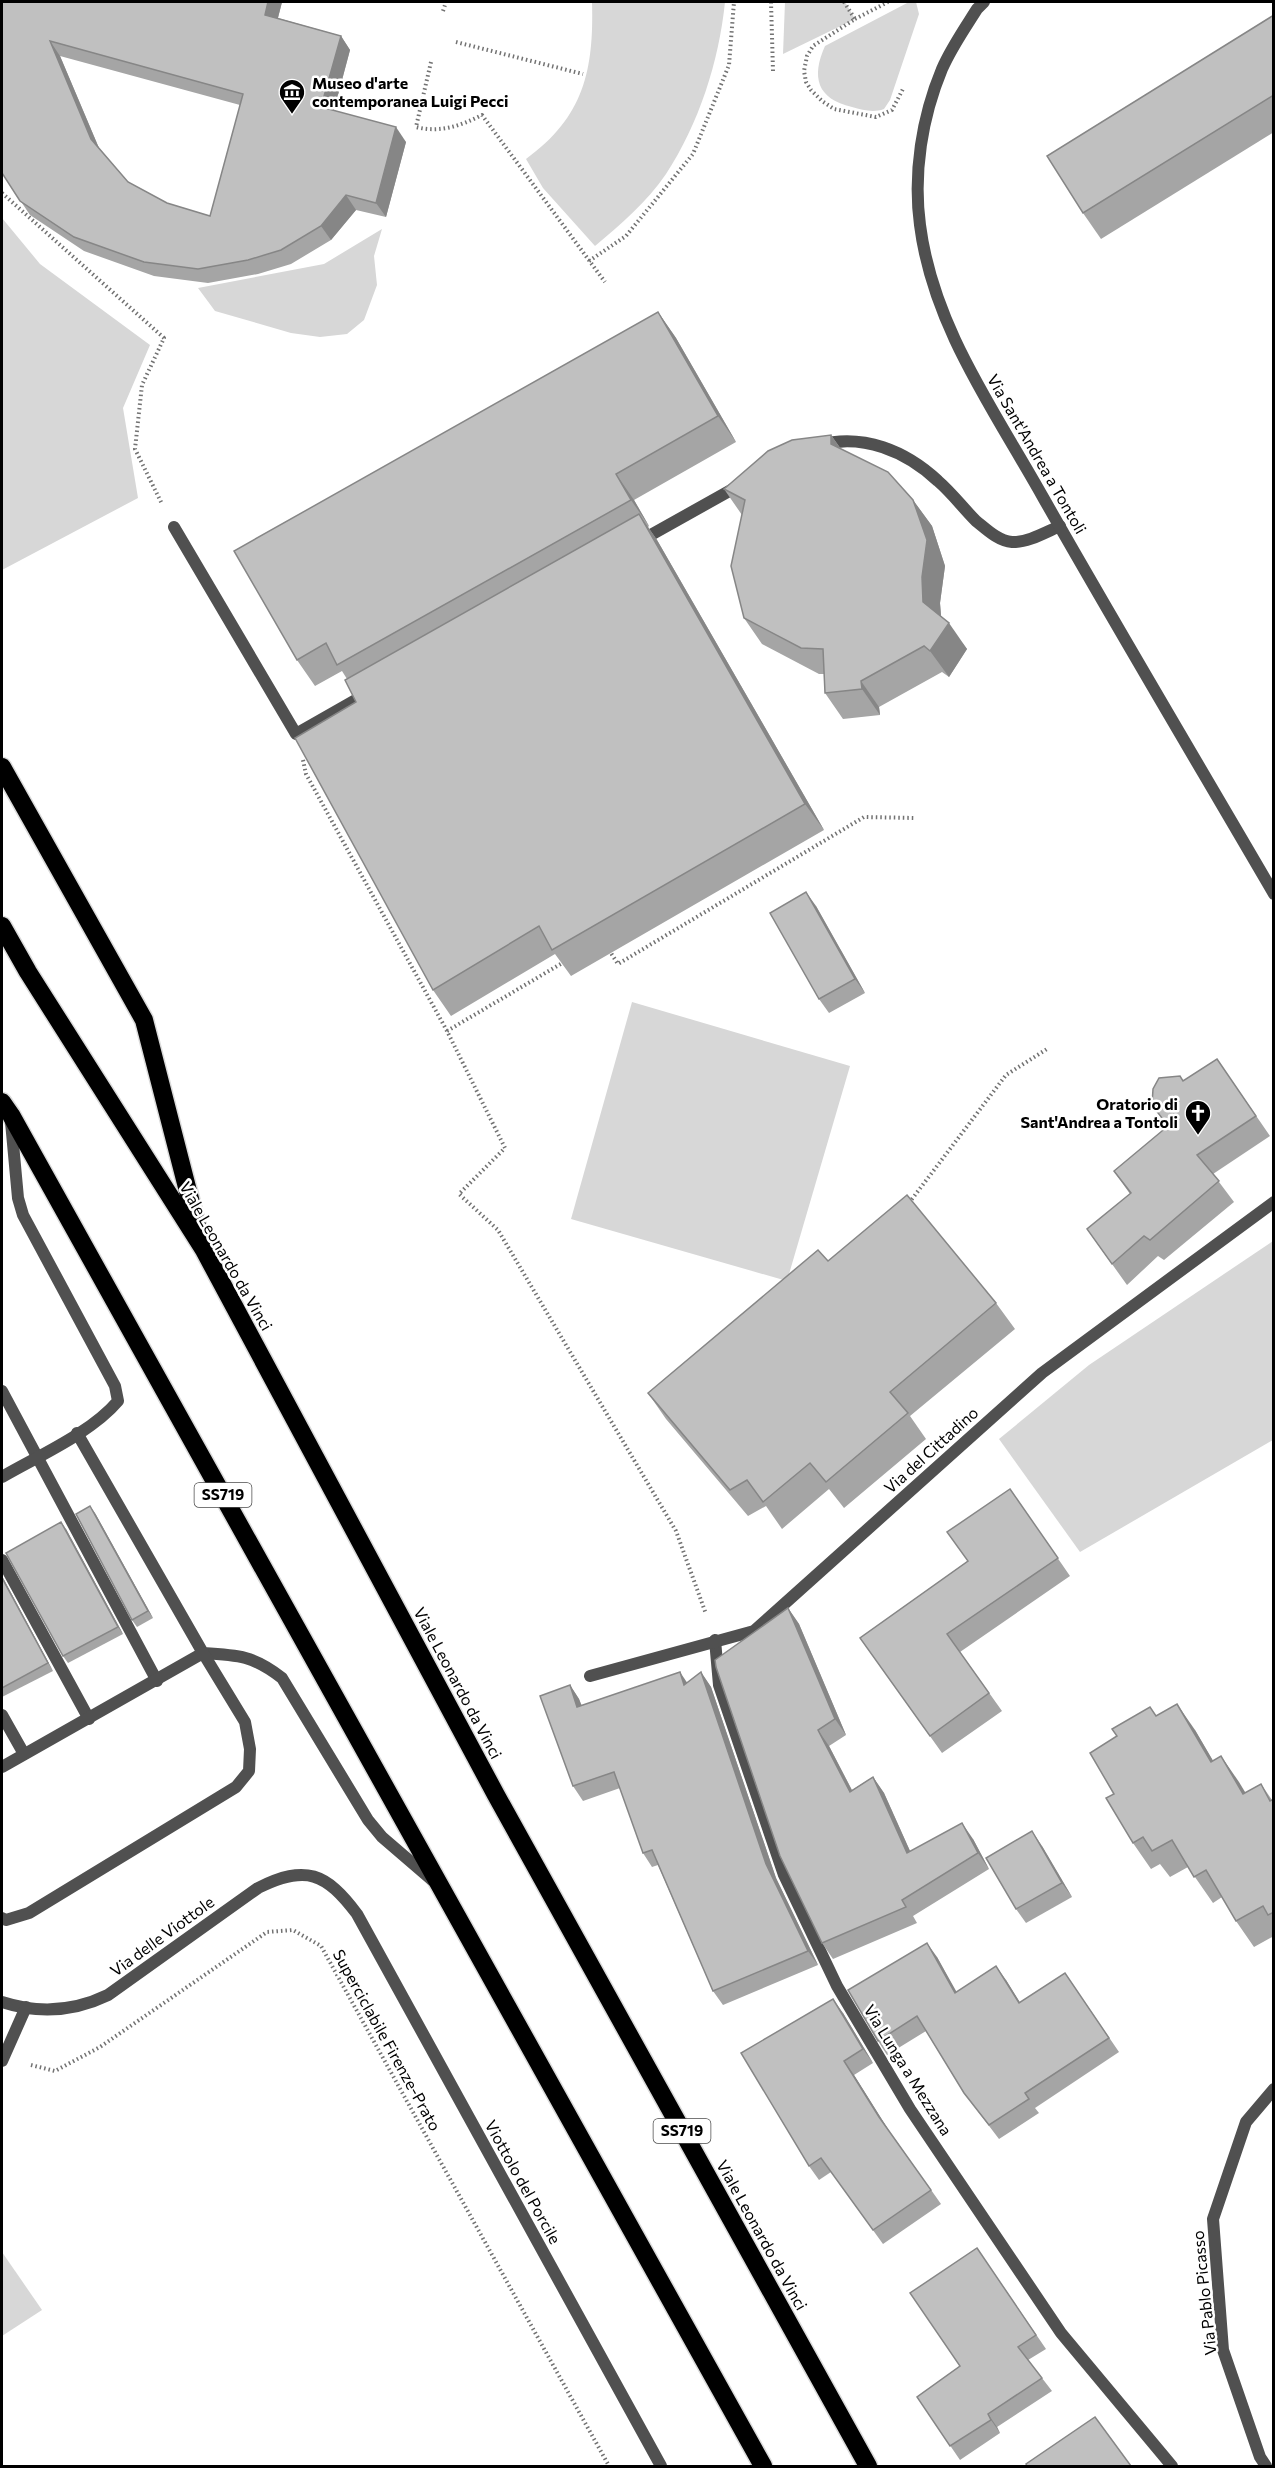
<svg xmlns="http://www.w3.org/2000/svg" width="1275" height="2468" font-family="Commissioner,sans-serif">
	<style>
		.green { fill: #d7d7d7 }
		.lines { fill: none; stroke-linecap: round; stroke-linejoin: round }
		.highway-casing { stroke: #dbdbdb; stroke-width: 21 }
		.path { stroke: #727272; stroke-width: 4; stroke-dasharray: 1.5 3; stroke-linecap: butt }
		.lane { stroke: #505050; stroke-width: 12 }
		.street { stroke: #505050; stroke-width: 12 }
		.highway { stroke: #000; stroke-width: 18 }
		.wall { fill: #a5a5a5; fill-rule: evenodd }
		.shaded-wall { fill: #868686 }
		.building { fill: #c0c0c0; stroke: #868686; stroke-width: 1.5; fill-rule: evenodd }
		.labels { text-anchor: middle; stroke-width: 5; stroke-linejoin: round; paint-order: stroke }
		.shield { fill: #fff; stroke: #4c4c4c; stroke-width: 1.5 }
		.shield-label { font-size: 15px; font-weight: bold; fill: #000 }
		.poi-label { font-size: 16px; font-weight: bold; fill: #000; stroke: #fff; text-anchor: start }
		.street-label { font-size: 16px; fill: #000; stroke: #fff }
	</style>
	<rect width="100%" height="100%" fill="#fff"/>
	<g class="green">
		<path d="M592,2h133c-6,59 -26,122 -59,172 -19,28 -45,50 -71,72l-52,-58 -17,-29c58,-42 68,-89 66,-157z"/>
		<path d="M785,2h60l10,17 -72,35z"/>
		<path d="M909,2h7l3,12 -29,86 -6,9c-11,4 -21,1 -32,-2 -35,-8 -41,-30 -27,-61z"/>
		<path d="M2,218l38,46 110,81 -27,63 15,90 -136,72z"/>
		<path d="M382,229l-8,27 3,29 -13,35 -17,14 -27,3 -29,-4 -76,-22 -17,-23 126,-24z"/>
		<path d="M632,1002l218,64 -63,215 -216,-62z"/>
		<path d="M1273,1241v199l-193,112 -81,-113 90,-74z"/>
		<path d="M2,2252l40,58 -40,26z"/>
	</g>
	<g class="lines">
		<g class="highway-casing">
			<g id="highway">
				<path d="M2,767l142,253 55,214"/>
				<path d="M2,926l26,46 176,278 292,545 372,671"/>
				<path d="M2,1102l9,13 752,1351"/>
			</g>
		</g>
		<g class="path">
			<path d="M771,2l2,69"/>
			<path d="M844,2l11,17 -42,27 -6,10 -3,15 2,11 5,8 11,11 12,8 42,8 16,-7 11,-21"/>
			<path d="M443,11l3,-9"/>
			<path d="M855,19l33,-17"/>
			<path d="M456,42l127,32"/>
			<path d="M431,62l-15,65c24,6 44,-1 66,-12l123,167"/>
			<path d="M2,193l162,145 -22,47 -7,64 27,55"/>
			<path d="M589,261l37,-25 67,-82 36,-89 5,-63"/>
			<path d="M303,760l3,14 141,257 58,117 -46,46 39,36 178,301 30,83"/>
			<path d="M609,950l9,14 246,-147 51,1"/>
			<path d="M447,1031l117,-69"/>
			<path d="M909,1203l97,-128 41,-26"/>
			<path d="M31,2065l24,6 45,-24 167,-115 26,-2 28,16 288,520"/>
		</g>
		<g class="lane">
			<path d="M819,445c44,-12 87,6 119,36 14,12 25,27 38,40 10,8 22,20 36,21 15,1 34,-10 48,-16"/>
			<path d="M174,527l122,207 72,-41"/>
			<path d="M640,541l100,-56"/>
			<path d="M2,1391l155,290"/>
			<path d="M77,1433l126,220c36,2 51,3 79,25l86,142 14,17 50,43"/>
			<path d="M2,1477c36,-21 89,-44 116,-76l-3,-15 -92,-171 -5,-17 -7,-76"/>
			<path d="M2,1560l87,159"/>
			<path d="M2,1715l22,39"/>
			<path d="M2,1767l201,-114 42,69 5,27 -1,22 -13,16 -207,126 -23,7 -4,-2"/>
		</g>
		<g class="street">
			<path d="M984,2l-7,7c-12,19 -26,39 -35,60 -20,48 -29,104 -22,156 13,102 75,186 124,274 75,132 153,263 230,395"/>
			<path d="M715,1640l4,45 65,190 53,111 73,123 151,224 111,133"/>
			<path d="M590,1676l164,-45 288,-258 232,-171"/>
			<path d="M2,2002c37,12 71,10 106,-7l150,-107c48,-24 68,-15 99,26l304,552"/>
			<path d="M2,2061l24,-54"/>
			<path d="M1266,2466l-6,-9 -37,-107 -10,-131 33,-97 28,-33"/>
		</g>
		<use href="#highway" class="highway"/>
	</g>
	<g class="wall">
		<path d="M2,2h280l-4,16 63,18 9,14 -16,60 72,32 -20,75 -30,-7 -25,30 -40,24 -33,10 -50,9 -54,-7 -70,-25 -54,-36 -28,-42zM60,56l180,49 -30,111 -43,-13 -39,-21 -29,-34z"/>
		<path d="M1274,15v117l-173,107 -18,-26z"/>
		<path d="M658,312l18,26 60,104 -102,58 15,26 -1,1 9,13 167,290 -253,146 -16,-22 -104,62 -18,-26 -77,-288 -9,-23 -5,-8 -27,15 -18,-26z"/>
		<path d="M831,435l10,14 72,51 19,26 13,40 -5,37 1,13 26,33 -18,28 -7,-5 -63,35 1,8 -37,4 -18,-26 -1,-19h-5l-57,-30 -18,-26 -2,-103 -18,-26z"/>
		<path d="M816,906l49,87 -36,20 -10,-14z"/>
		<path d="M1217,1059l53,77 -57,38 21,28 -70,58 -6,-4 -31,29 -40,-56 43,-35 -16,-23 54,-44 -16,-22 31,-24z"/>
		<path d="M828,1261l168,42 19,26 -105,87 16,23 -82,69 -15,-19 -47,40 -16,-23 -18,10 -82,-97 -18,-26z"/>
		<path d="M1010,1489l60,87 -110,76 42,59 -60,42 -82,-115 108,-77z"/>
		<path d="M95,1513l58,105 -16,9 -5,-7z"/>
		<path d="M66,1529l57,105 -55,29 -5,-7z"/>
		<path d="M2,1576l51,95 -51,26z"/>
		<path d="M788,1608l11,16 47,111 -17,11 23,44 21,-13 11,16 26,58 63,-12 16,30 -76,47 4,7 -84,36 -11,-16z"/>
		<path d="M701,1672l10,15 65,191 42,87 -95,40 -10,-14 -55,-126 -6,2 -9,-14 -23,-65 -37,13 -10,-15 -3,-101 9,14 3,7 105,-23z"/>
		<path d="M1156,1716l39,14 18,31 8,-5 24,37 16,-9 11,16 2,-1v137l-20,11 -18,-26 -14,-24 -9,6 -25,-36 -18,10 -10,-13 -9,5 -18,-26 -19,-49z"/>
		<path d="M1042,1846l30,51 -46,26 -10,-14z"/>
		<path d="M937,1957l19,35 50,-12 14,23 45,-30 54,79 -84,56 4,5 -40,26 -35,-46 -38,-62 -39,24 -9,-14z"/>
		<path d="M843,2013l30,50 -19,12 34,54 53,75 -58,40 -52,-72 -12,8 -10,-14z"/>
		<path d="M977,2248l69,101 -18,11 24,31 -55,36 3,6 -40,27 -43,-63 43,-31z"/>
	</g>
	<g class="shaded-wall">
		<path d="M268,2h14l-7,27 -10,-14z"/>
		<path d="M341,36l9,14 -19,71 -10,-14z"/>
		<path d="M50,41l10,15 41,97 -10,-14z"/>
		<path d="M396,127l10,15 -20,75 -10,-14z"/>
		<path d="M346,195l10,15 -25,30 -10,-14z"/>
		<path d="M658,312l18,26 60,104 -18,-26z"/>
		<path d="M831,435l18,26 -18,-17z"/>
		<path d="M616,474l18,26 15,26 -18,-26z"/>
		<path d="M913,500l19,26 13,40 -5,37 2,25 -19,-26z"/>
		<path d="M639,514l18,26 167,290 -19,-26z"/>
		<path d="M949,623l18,26 -18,28 -19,-26z"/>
		<path d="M861,681l18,26 1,8 -18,-26z"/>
		<path d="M806,892l10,14 49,87 -10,-14z"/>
		<path d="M90,1506l5,7 58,105 -5,-7z"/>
		<path d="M61,1522l5,7 57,105 -5,-7z"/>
		<path d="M2,1576l51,95 -5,-8 -46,-85z"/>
		<path d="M788,1608l11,16 47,111 -11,-16z"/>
		<path d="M680,1672l10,15 -6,-2z"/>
		<path d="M701,1672l10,15 65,191 42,87 -10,-14 -42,-87z"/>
		<path d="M570,1685l9,14 8,22 -10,-14z"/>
		<path d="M1177,1704l18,26 34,58 -18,-26z"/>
		<path d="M818,1730l11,16 32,62 -11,-16z"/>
		<path d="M1221,1756l18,26 23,38 -19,-26z"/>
		<path d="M873,1777l11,16 34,76 -11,-16z"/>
		<path d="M962,1823l11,16 16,30 -11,-16z"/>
		<path d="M1032,1831l10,15 30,51 -10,-14z"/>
		<path d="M927,1943l10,14 28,50 -10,-14z"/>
		<path d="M996,1966l10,14 23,37 -10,-14z"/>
		<path d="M833,1999l10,14 30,50 -10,-14z"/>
		<path d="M844,2061l10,14 35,56 -10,-14z"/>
		<path d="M988,2414l9,13 3,6 -9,-13z"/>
	</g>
	<g class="building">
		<path d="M2,2h266l-3,13 76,21 -20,71 75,20 -20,76 -30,-8 -25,31 -40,24 -33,10 -50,9 -54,-7 -70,-25 -54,-36 -18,-28zM50,41l193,53 -33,122 -43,-13 -39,-21 -37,-43z"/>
		<path d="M1274,15v80l-191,118 -36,-57z"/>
		<path d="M658,312l60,104 -102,58 15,26 -294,165 -11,-22 -29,17 -63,-109z"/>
		<path d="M831,435v9l57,28 25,28 14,40 -5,37 1,25 26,21 -19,28 -6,-5 -63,35 1,8 -37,4 -2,-44 -22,-1 -57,-30 -13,-52 14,-66 -21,-11 44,-38 24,-11z"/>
		<path d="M639,514l166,290 -253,146 -13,-24 -106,64 -138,-252 61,-36 -11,-22z"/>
		<path d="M806,892l49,87 -36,20 -49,-86z"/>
		<path d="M1217,1059l39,57 -59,39 22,26 -69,59 -6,-4 -32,28 -25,-35 44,-36 -17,-22 54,-45 -16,-21 1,-16 6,-11 21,-2 3,5z"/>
		<path d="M907,1195l89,108 -106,89 18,21 -82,69 -16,-19 -47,39 -16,-22 -17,10 -82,-97 170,-143 10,11z"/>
		<path d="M1010,1489l48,69 -111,76 42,59 -59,43 -70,-98 108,-77 -21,-29z"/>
		<path d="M90,1506l58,105 -16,9 -56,-106z"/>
		<path d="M61,1522l57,105 -55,29 -57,-103z"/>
		<path d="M2,1578l46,85 -46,25z"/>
		<path d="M788,1608l47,111 -17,11 32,62 23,-15 34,76 55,-30 16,30 -76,47 4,7 -84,36 -42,-87 -64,-189 -1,-7z"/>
		<path d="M680,1672l4,13 17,-13 65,192 42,87 -95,40 -61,-141 -9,3 -29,-81 -41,14 -33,-90 30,-11 7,22z"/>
		<path d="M1177,1704l34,58 10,-6 22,38 18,-10 9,17 4,-2v113l-6,3 -5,-9 -27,15 -30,-51 -12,7 -22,-37 -20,11 -9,-14 -10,6 -27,-45 8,-4 -24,-41 27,-17 -5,-7 38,-22 6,9z"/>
		<path d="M1032,1831l30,52 -46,26 -30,-51z"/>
		<path d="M927,1943l28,50 41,-27 23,37 46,-30 44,65 -84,55 4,6 -40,26 -25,-32 -47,-77 -39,25 -30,-51z"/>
		<path d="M833,1999l30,50 -19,12 35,56 52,73 -58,40 -52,-72 -12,8 -68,-113z"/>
		<path d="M977,2248l59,87 -18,12 24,31 -54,36 3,6 -41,26 -33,-49 43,-31 -50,-73z"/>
		<path d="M1095,2417l36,49h-104l-1,-2z"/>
	</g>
	<defs>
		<g id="museum-pin" transform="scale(1.35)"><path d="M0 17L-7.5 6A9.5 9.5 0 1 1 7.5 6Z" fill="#000" stroke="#fff"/><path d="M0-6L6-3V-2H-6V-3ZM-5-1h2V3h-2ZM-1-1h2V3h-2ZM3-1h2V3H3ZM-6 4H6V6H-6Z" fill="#fff"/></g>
		<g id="church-pin" transform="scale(1.35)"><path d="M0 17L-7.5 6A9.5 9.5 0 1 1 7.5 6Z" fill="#000" stroke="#fff"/><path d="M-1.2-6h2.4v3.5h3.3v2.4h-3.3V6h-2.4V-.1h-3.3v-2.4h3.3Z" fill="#fff"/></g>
	</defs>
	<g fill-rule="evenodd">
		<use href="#museum-pin" x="292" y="92"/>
		<use href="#church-pin" x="1198" y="1113"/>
	</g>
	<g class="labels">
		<g class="shield">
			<rect x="194.5" y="1483" width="57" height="24" rx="4.5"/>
			<rect x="653.5" y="2119" width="57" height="24" rx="4.5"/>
		</g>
		<g class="shield-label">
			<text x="223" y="1500">SS719</text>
			<text x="682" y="2136">SS719</text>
		</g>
		<g class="poi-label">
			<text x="312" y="89">Museo d'arte<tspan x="312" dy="18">contemporanea Luigi Pecci</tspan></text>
			<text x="1178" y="1110" text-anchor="end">Oratorio di<tspan x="1178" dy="18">Sant'Andrea a Tontoli</tspan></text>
		</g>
		<g class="street-label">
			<text transform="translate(1037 454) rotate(60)" y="6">Via Sant'Andrea a Tontoli</text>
			<text transform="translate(226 1256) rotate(60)" y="6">Viale Leonardo da Vinci</text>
			<text transform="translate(931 1450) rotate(-42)" y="6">Via del Cittadino</text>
			<text transform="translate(458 1683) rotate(62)" y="6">Viale Leonardo da Vinci</text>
			<text transform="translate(162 1936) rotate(-36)" y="6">Via delle Viottole</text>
			<text transform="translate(387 2040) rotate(61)" y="6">Superciclabile Firenze-Prato</text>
			<text transform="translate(908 2070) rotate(58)" y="6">Via Lunga a Mezzana</text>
			<text transform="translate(523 2182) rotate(61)" y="6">Viottolo del Porcile</text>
			<text transform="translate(762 2235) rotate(61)" y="6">Viale Leonardo da Vinci</text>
			<text transform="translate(1204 2293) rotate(-96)" y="6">Via Pablo Picasso</text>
		</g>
	</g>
	<rect width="1275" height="2468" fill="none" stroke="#000000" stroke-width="6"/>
</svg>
